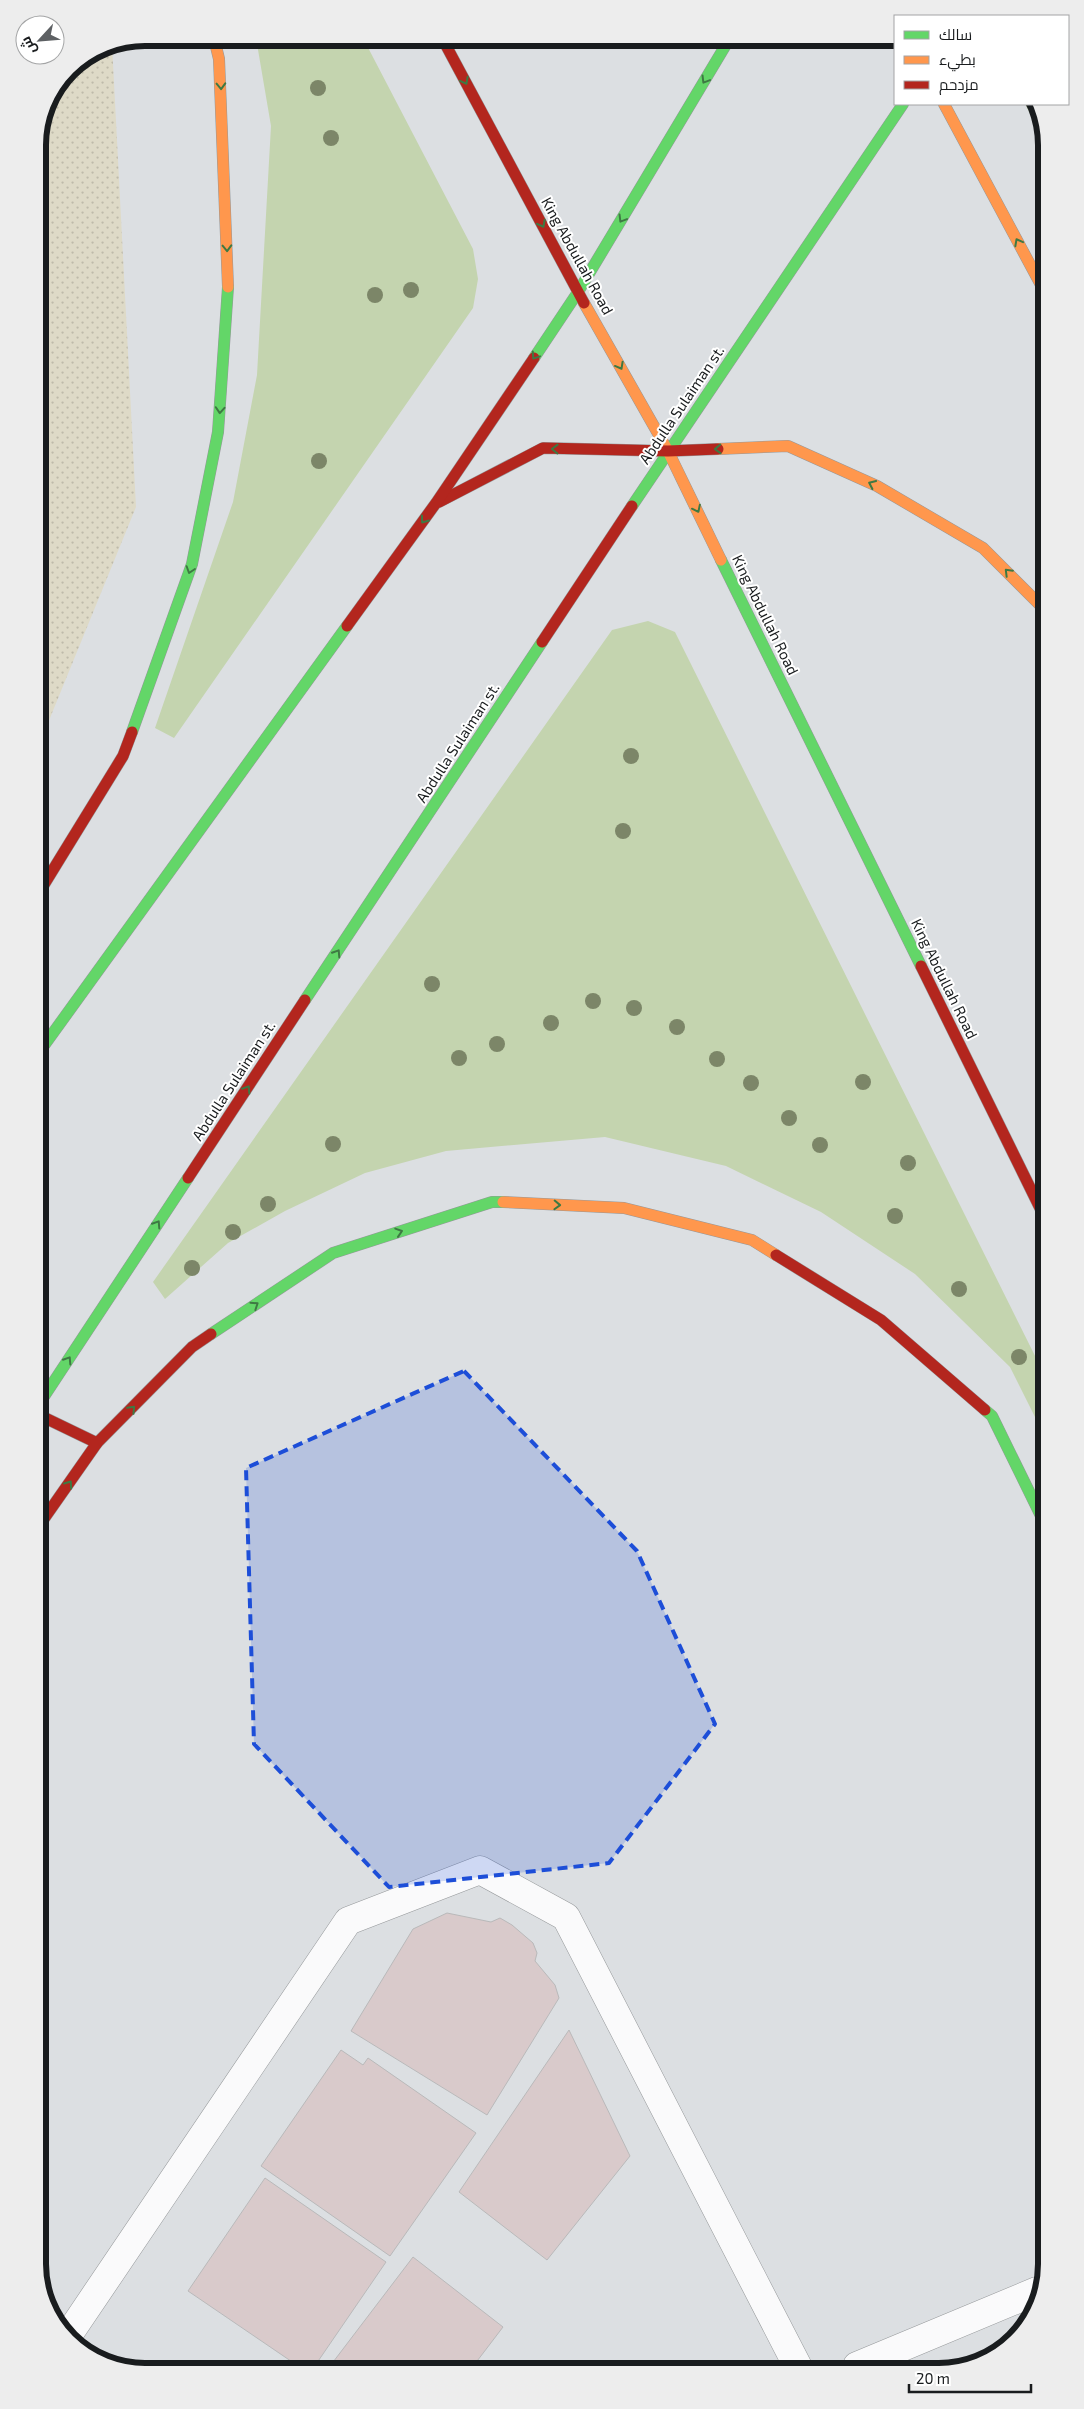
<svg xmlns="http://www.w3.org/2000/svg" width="1084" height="2409" font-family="'Exo 2',Cairo,sans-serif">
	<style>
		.grass { fill: #c4d4af }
		.sand { fill: url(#sand-dots) }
		.building { fill: #d9cacb; stroke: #b9b9ba }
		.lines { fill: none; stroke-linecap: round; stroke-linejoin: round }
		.street-casing { stroke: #95989a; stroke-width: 29 }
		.fast-casing { stroke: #95989a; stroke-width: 12 }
		.slow-casing { stroke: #95989a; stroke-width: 12 }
		.jam-casing { stroke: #95989a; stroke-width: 12 }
		.street { stroke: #fafafb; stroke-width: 28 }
		.fast { stroke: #63d668; stroke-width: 11 }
		.slow { stroke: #ff974d; stroke-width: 11 }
		.jam { stroke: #b3261e; stroke-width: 11 }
		.tree { fill: #7c8668 }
		.oneway { stroke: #3e7943 }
		.marked { fill: #1d4ed8; fill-opacity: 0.2; stroke: #1d4ed8; stroke-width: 4; stroke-dasharray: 10 6; stroke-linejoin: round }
		.labels { text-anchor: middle; stroke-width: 4; stroke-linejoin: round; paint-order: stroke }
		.street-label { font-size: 15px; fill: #191c1e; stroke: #fff }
		.rim { fill: none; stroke: #191c1e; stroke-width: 6 }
	</style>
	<defs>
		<pattern id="sand-dots" width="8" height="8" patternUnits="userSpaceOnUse" patternTransform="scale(1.25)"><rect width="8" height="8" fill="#dedac7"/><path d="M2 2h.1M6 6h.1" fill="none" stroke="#bebaaa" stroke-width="1.8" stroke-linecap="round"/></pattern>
	</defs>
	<rect width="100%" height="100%" fill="#dcdfe2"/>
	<g class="grass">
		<path d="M256,38h107l110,211 5,30 -5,29 -299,430 -19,-10 78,-226 24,-127 14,-249z"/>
		<path d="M1025,104h11l5,6v25z"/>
		<path d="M648,621l27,11 369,742v61l-34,-68 -95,-93 -94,-62 -95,-46 -121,-29 -159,14 -81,22 -80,38 -57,32 -63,56 -12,-17 459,-652z"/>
	</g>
	<path class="sand" d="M112,44l24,463 -97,238 -1,-606c2,-11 4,-24 8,-34 9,-24 41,-56 66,-61z"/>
	<g class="building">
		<path d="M447,1913l44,9 9,-4 12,7 21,18 4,10 -2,8 20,24 4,13 -72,117 -136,-84 62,-102z"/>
		<path d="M569,2030l61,126 -83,104 -88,-68z"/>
		<path d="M341,2050l22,15 5,-7 108,75 -86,123 -129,-90z"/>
		<path d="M265,2178l121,84 -74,108h-8l-116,-79z"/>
		<path d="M413,2257l90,70 -32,42 -144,1z"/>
	</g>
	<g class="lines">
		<g class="street-casing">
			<g id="street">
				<path d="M69,2334l279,-413 132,-51 86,47 232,450"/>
				<path d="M857,2366l180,-75"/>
			</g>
		</g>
		<g class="fast-casing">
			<g id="fast">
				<path d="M534,358l44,-66 152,-254"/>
				<path d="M632,506l271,-402"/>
				<path d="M721,560l200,406"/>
				<path d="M132,732l60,-168 26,-132 10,-145"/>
				<path d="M305,1000l237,-358"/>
				<path d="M40,1051l307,-425"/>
				<path d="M211,1334l122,-81 159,-51h11"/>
				<path d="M41,1401l147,-223"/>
				<path d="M985,1410l7,6 52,106"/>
			</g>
		</g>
		<g class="slow-casing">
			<g id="slow">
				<path d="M214,38l5,21 9,228"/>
				<path d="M944,104l97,181"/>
				<path d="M584,303l84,148 53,109"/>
				<path d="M718,449l70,-3 89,40 106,62 59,59"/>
				<path d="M503,1202l121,6 128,32 24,15"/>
			</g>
		</g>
		<g class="jam-casing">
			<g id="jam">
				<path d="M442,38l142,265"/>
				<path d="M439,502l104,-54 125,3 50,-2"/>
				<path d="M347,626l89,-123 98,-145"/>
				<path d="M542,642l90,-136"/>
				<path d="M40,891l83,-135 9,-24"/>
				<path d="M921,966l123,250"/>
				<path d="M188,1178l117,-178"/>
				<path d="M776,1255l105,65 104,90"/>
				<path d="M41,1416l56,27"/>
				<path d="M1041,1516l3,4"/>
				<path d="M41,1523l56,-80 95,-96 19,-13"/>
			</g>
		</g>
		<use href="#street" class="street"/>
		<use href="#fast" class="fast"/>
		<use href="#slow" class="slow"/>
		<use href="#jam" class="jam"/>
	</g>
	<g class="tree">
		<circle cx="318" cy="88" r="8"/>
		<circle cx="331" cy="138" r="8"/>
		<circle cx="411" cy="290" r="8"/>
		<circle cx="375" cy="295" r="8"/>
		<circle cx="319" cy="461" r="8"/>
		<circle cx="631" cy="756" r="8"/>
		<circle cx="623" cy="831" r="8"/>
		<circle cx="432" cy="984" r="8"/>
		<circle cx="593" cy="1001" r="8"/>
		<circle cx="634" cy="1008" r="8"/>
		<circle cx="551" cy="1023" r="8"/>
		<circle cx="677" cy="1027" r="8"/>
		<circle cx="497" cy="1044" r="8"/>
		<circle cx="459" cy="1058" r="8"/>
		<circle cx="717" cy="1059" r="8"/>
		<circle cx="863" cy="1082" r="8"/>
		<circle cx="751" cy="1083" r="8"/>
		<circle cx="789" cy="1118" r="8"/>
		<circle cx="333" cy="1144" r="8"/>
		<circle cx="820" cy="1145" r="8"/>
		<circle cx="908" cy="1163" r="8"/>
		<circle cx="268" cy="1204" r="8"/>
		<circle cx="895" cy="1216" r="8"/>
		<circle cx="233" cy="1232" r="8"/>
		<circle cx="192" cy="1268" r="8"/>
		<circle cx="959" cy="1289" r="8"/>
		<circle cx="1019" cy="1357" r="8"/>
	</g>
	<defs><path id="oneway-chevron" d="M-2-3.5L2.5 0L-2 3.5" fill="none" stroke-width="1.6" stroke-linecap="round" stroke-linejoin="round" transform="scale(1.25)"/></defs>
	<g class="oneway">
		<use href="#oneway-chevron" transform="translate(705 80) rotate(121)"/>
		<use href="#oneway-chevron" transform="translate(465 81) rotate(62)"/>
		<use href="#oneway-chevron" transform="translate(221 86) rotate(88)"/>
		<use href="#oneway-chevron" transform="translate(622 219) rotate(121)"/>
		<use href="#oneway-chevron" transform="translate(542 224) rotate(62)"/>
		<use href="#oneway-chevron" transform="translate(1018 242) rotate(-118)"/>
		<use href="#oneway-chevron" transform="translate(227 248) rotate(88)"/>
		<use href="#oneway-chevron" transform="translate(535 356) rotate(124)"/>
		<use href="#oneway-chevron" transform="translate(620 366) rotate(61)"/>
		<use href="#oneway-chevron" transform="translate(220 410) rotate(94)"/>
		<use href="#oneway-chevron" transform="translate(555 449) rotate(-179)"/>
		<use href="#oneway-chevron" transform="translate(718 449) rotate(178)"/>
		<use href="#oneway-chevron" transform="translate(872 484) rotate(-155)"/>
		<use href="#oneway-chevron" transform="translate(697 509) rotate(64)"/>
		<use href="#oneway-chevron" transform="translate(424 520) rotate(126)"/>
		<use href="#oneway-chevron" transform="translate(190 570) rotate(108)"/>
		<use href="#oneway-chevron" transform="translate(1008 572) rotate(-135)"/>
		<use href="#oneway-chevron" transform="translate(337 953) rotate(-57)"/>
		<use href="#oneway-chevron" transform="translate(247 1089) rotate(-57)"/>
		<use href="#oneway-chevron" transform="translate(557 1205) rotate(2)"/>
		<use href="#oneway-chevron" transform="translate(157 1224) rotate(-57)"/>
		<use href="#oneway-chevron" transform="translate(399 1232) rotate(-18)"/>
		<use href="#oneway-chevron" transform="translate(255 1305) rotate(-34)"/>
		<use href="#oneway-chevron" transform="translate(68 1360) rotate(-57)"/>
		<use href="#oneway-chevron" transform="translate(132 1409) rotate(-46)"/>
		<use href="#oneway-chevron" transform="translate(69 1484) rotate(-55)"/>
	</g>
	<path class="marked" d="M464,1371l173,180 78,173 -106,139 -220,24 -135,-143 -8,-276z"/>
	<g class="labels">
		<g class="street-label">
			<text transform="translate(577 256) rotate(61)" y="5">King Abdullah Road</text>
			<text transform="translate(682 405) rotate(-56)" y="5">Abdulla Sulaiman st.</text>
			<text transform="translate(765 615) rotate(64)" y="5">King Abdullah Road</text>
			<text transform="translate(458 743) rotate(-57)" y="5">Abdulla Sulaiman st.</text>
			<text transform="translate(944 979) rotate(64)" y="5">King Abdullah Road</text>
			<text transform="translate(234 1081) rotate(-57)" y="5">Abdulla Sulaiman st.</text>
		</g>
	</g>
	<path d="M0 0H1084V2409H0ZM145 46H939A99 99 0 0 1 1038 145V2264A99 99 0 0 1 939 2363H145A99 99 0 0 1 46 2264V145A99 99 0 0 1 145 46Z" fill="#ededed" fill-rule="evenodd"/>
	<path class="rim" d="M145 46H939A99 99 0 0 1 1038 145V2264A99 99 0 0 1 939 2363H145A99 99 0 0 1 46 2264V145A99 99 0 0 1 145 46Z"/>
	<rect x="894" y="15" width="175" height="90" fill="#ffffff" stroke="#a3a4a5"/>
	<rect x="904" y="31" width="25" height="8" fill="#63d668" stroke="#a3a4a5"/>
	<text x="939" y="40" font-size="15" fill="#191c1e">سالك</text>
	<rect x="904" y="56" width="25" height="8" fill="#ff974d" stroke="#a3a4a5"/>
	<text x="939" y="65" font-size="15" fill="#191c1e">بطيء</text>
	<rect x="904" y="81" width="25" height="8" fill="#b3261e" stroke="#a3a4a5"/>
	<text x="939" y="90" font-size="15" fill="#191c1e">مزدحم</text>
	<g transform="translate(40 40) rotate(244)"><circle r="24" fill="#ffffff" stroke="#a3a4a5"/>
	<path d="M0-4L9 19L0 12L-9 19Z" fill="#5d6063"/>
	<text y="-8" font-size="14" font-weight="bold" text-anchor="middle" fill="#191c1e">ش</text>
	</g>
	<path d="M909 2384v8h122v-8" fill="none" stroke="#191c1e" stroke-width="2.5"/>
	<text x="916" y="2384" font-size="15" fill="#191c1e" stroke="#ffffff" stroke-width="4" paint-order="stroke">20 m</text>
</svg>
